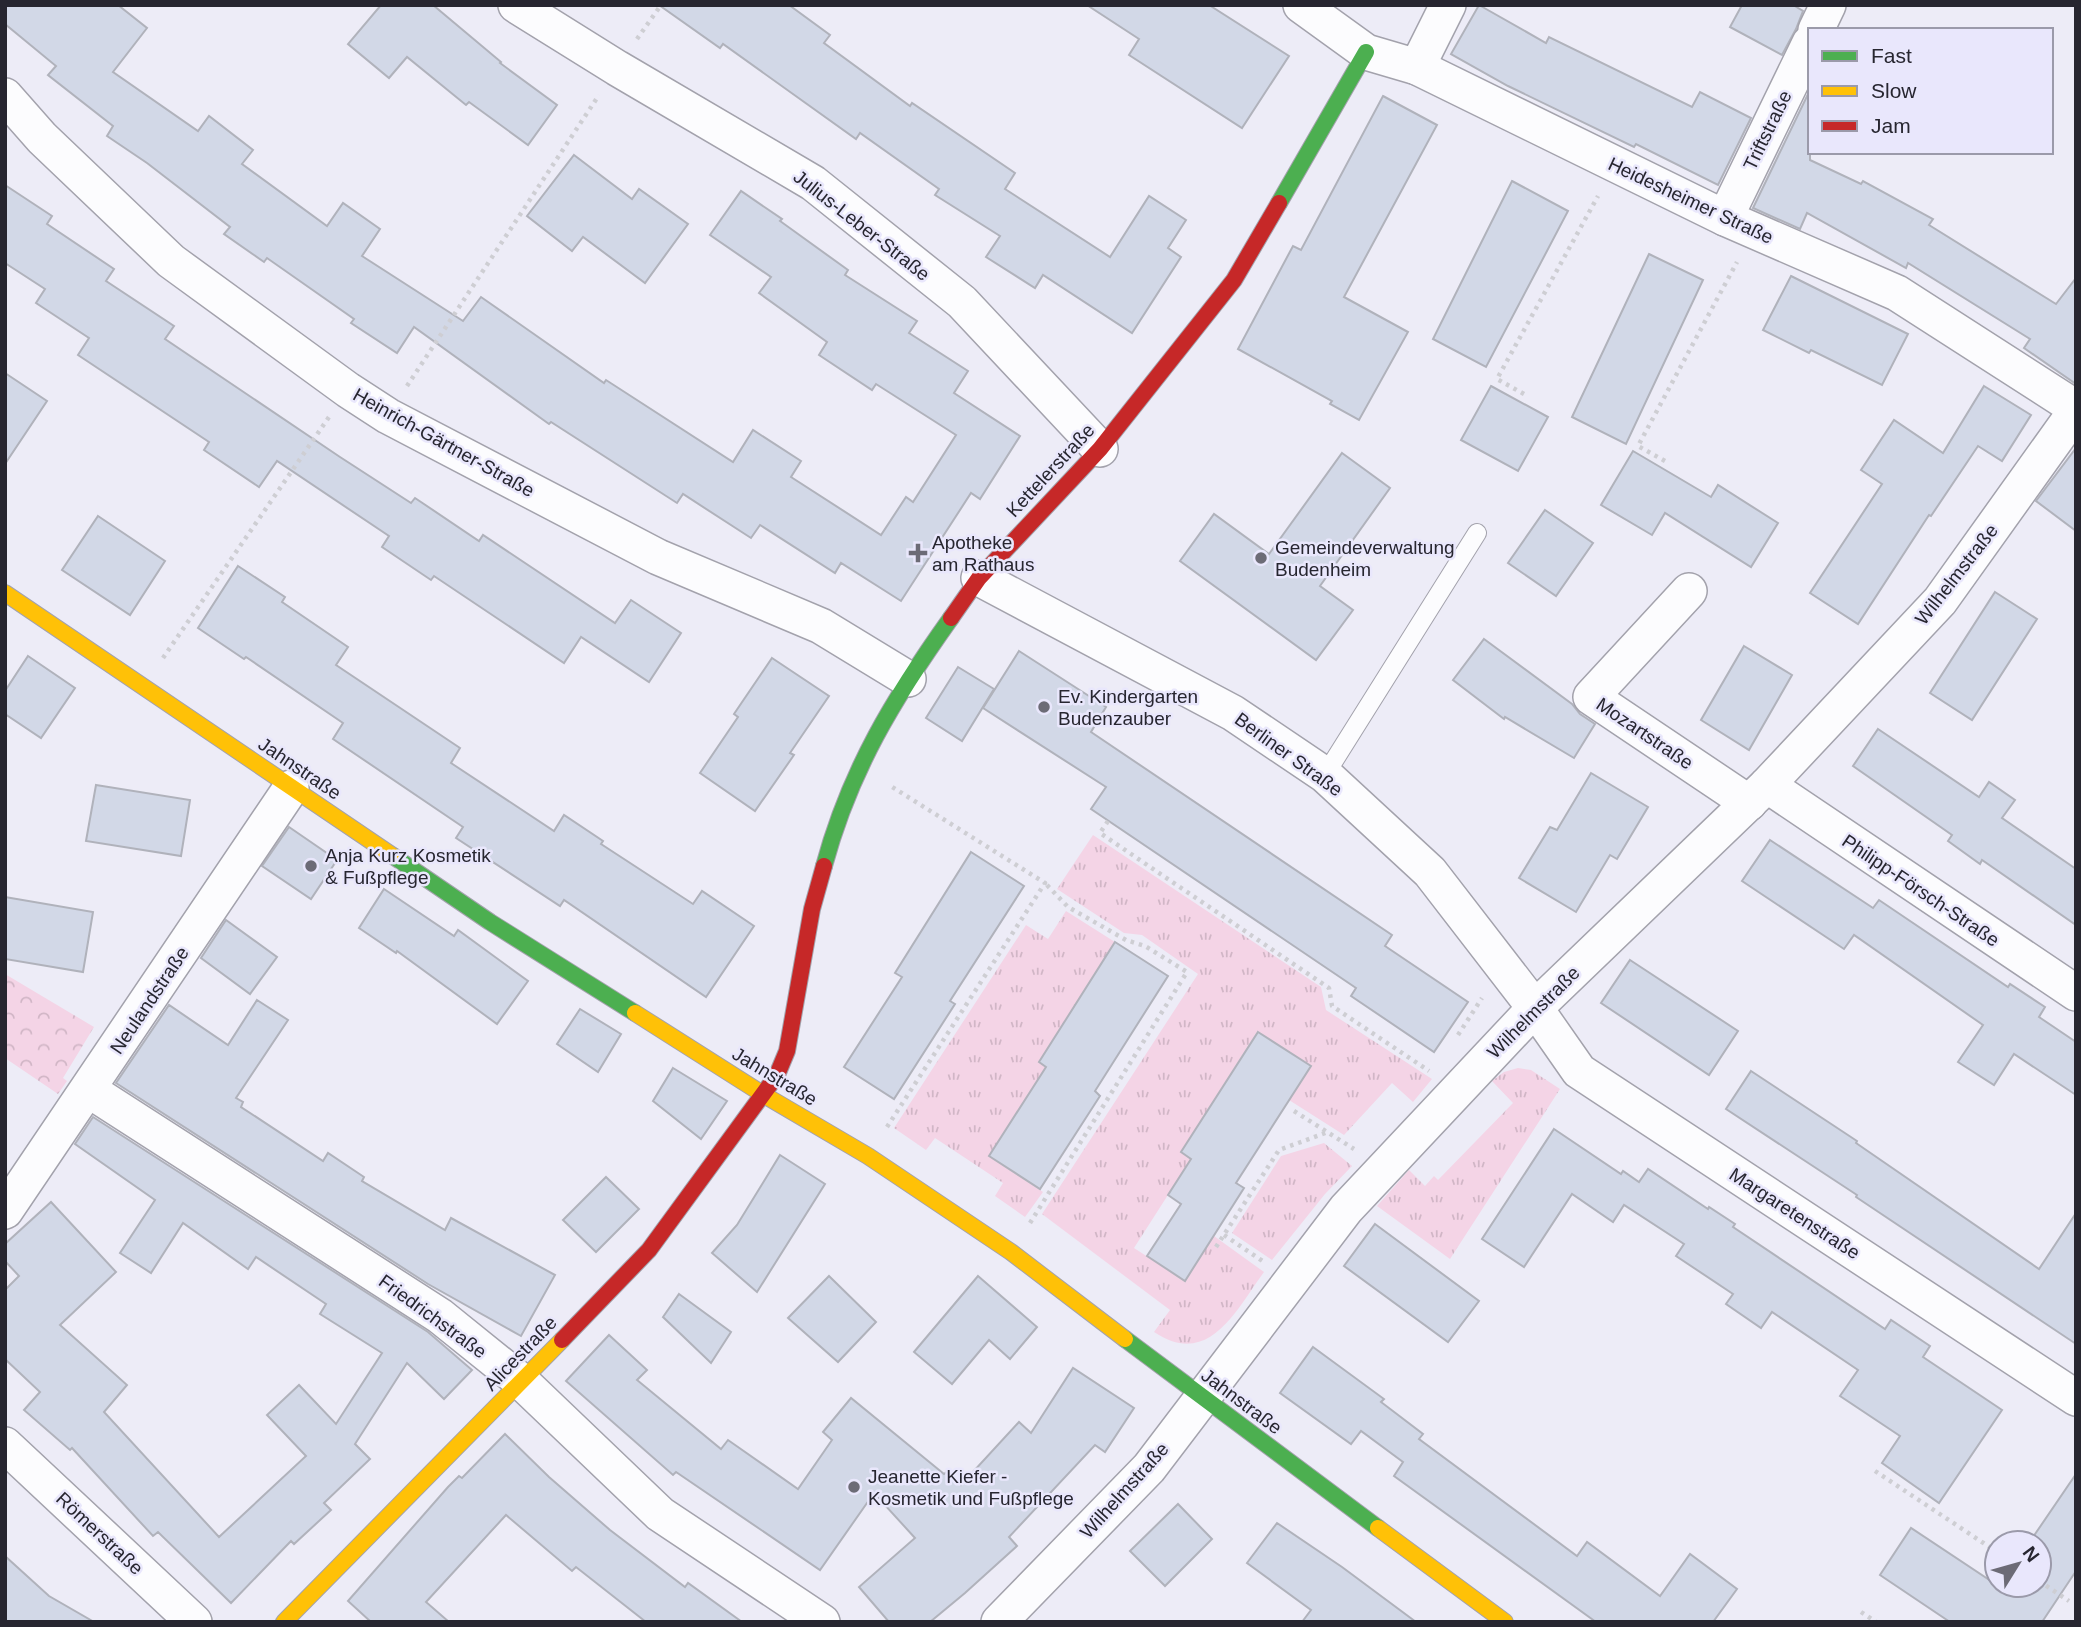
<svg xmlns="http://www.w3.org/2000/svg" width="2081" height="1627" font-family="Arial,sans-serif">
	<style>
		.grass { fill: url(#grass-tufts) }
		.park { fill: url(#park-crowns) }
		.building { fill: #d2d8e7; stroke: #b0b2bb; stroke-width: 2 }
		.lines { fill: none; stroke-linecap: round; stroke-linejoin: round }
		.lane-casing { stroke: #a3a2ac; stroke-width: 20 }
		.street-casing { stroke: #a3a2ac; stroke-width: 38 }
		.fast-casing { stroke: #a3a2ac; stroke-width: 18 }
		.slow-casing { stroke: #a3a2ac; stroke-width: 18 }
		.jam-casing { stroke: #a3a2ac; stroke-width: 18 }
		.path { stroke: #ceced3; stroke-width: 4.5; stroke-dasharray: 3.5 5; stroke-linecap: butt }
		.lane { stroke: #fcfcfe; stroke-width: 18 }
		.street { stroke: #fcfcfe; stroke-width: 35 }
		.fast { stroke: #4caf50; stroke-width: 16 }
		.slow { stroke: #ffc107; stroke-width: 16 }
		.jam { stroke: #c62828; stroke-width: 16 }
		.poi-dot { fill: #6c6b76; stroke: #e9e7fc; stroke-width: 2.5 }
		.labels { text-anchor: middle; stroke-width: 5; stroke-linejoin: round; paint-order: stroke }
		.street-label { font-size: 19px; fill: #272630; stroke: #e9e7fc }
		.poi-label { font-size: 19px; fill: #272630; stroke: #e9e7fc; text-anchor: start }
	</style>
	<defs>
		<pattern id="grass-tufts" width="24" height="20" patternUnits="userSpaceOnUse" patternTransform="scale(1.75)"><rect width="24" height="20" fill="#f4d4e6"/><path d="M3 7l-1-3M5 7V3M7 7l1-3M15 17l-1-3M17 17v-4M19 17l1-3" fill="none" stroke="#d1b6c6"/></pattern>
		<pattern id="park-crowns" width="20" height="18" patternUnits="userSpaceOnUse" patternTransform="scale(1.75)"><rect width="20" height="18" fill="#f4d4e6"/><path d="M2 6a3 3 0 1 1 6 0M12 15a3 3 0 1 1 6 0" fill="none" stroke="#d1b6c6"/></pattern>
	</defs>
	<rect width="100%" height="100%" fill="#edecf7"/>
	<g class="grass">
		<path d="M1093,835l228,152 5,23 106,69 -19,23 -21,-19 -48,52 -55,-35 -32,-68 -76,120 10,7 -57,89 51,33 29,-45 50,36c-28,38 -55,97 -110,60l16,-22 -128,-96 156,-240 -56,-39 -18,-2 -67,-44z"/>
		<path d="M1066,911l49,31 -69,125 -57,89 54,36 -18,25 -30,-21 8,-13 -68,-45 -9,12 -32,-22 132,-203 22,14z"/>
		<path d="M1518,1068l13,2 29,19 -110,170 -73,-53 32,-36 16,16 9,-10 4,4 75,-77 -21,-22 12,-9z"/>
		<path d="M1324,1143l28,23 -27,28 -53,66 -40,-27 49,-77z"/>
	</g>
	<path class="park" d="M5,974l89,53 -31,51 4,3 -9,13 -53,-36z"/>
	<g class="building">
		<path d="M5,5h113l29,23 -34,44 85,59 11,-15 44,34 -11,14 85,62 16,-23 37,26 -18,27 101,65 18,-24 123,86 2,-3 127,82 20,-32 48,31 -10,16 90,58 25,-38 7,5 43,-67 -80,-51 -4,6 -53,-35 8,-13 -68,-49 12,-16 -61,-42 31,-44 41,28 -2,2 68,49 -3,5 72,46 -8,12 59,38 -14,22 66,43 -40,63 -9,-6 -70,108 -60,-38 -6,10 -75,-48 -9,13 -68,-44 -6,9 -126,-81 -2,2 -135,-97 -17,26 -46,-30 3,-4 -87,-61 -3,4 -40,-28 6,-7 -83,-64 -40,-27 6,-10 -65,-51 8,-9 -51,-42z"/>
		<path d="M381,5h52l68,57 -1,1 57,42 -29,40 -59,-43 -3,3 -59,-48 -18,21 -41,-34z"/>
		<path d="M659,5h130l41,30 -6,8 86,63 2,-3 103,70 -10,16 105,68 39,-61 37,24 -18,28 13,9 -49,76 -89,-58 -8,13 -49,-31 14,-21 -65,-41 4,-6 -79,-56 -4,6 -133,-95 -3,4z"/>
		<path d="M1087,5h122l80,51 -47,72 -113,-73 10,-16z"/>
		<path d="M1479,5l67,38 3,-6 143,70 8,-15 51,26 -33,67 -82,-41 -2,3 -126,-61 -57,-32z"/>
		<path d="M1742,5h51l10,6 -7,18 -14,26 -52,-28z"/>
		<path d="M1810,90v70l51,24 2,-3 70,38 -4,6 127,79 20,-26v106l-52,-36 6,-9 -122,-76 -2,5 -99,-55 -7,16 -47,-21z"/>
		<path d="M1383,96l54,29 -93,172 64,35 -49,88 -29,-16 2,-3 -94,-52 55,-103 8,4z"/>
		<path d="M574,155l58,44 7,-10 49,35 -43,59 -62,-46 -11,14 -45,-35z"/>
		<path d="M1512,181l56,30 -82,156 -53,-28z"/>
		<path d="M5,185l47,31 -5,8 67,45 -8,12 68,45 -9,13 175,118 71,46 4,-5 64,43 4,-6 132,88 16,-23 50,33 -32,49 -68,-45 -17,26 -130,-87 -3,4 -49,-33 7,-11 -112,-75 -18,26 -55,-37 5,-8 -131,-87 11,-17 -53,-35 9,-14 -40,-26z"/>
		<path d="M1649,254l54,26 -77,164 -54,-27z"/>
		<path d="M1791,276l117,58 -26,51 -71,-35 -2,3 -46,-23z"/>
		<path d="M5,373l42,28 -42,63z"/>
		<path d="M1491,386l57,31 -30,54 -57,-31z"/>
		<path d="M1984,386l47,29 -29,46 -24,-15 -47,70 -2,-1 -71,109 -48,-31 72,-109 -21,-14 33,-50 49,33z"/>
		<path d="M2076,448v83l-40,-30z"/>
		<path d="M1633,451l78,46 7,-12 60,38 -27,44 -86,-54 -13,22 -51,-30z"/>
		<path d="M1342,453l48,35 -70,98 33,24 -37,50 -136,-99 34,-47 55,40z"/>
		<path d="M1545,510l48,33 -37,53 -48,-33z"/>
		<path d="M98,516l67,45 -35,54 -68,-45z"/>
		<path d="M238,566l47,31 -3,5 66,45 -12,18 124,83 -9,15 103,68 10,-16 39,26 -2,3 92,60 9,-13 52,35 -48,71 -142,-97 -4,6 -104,-68 7,-11 -130,-88 10,-16 -97,-66 -2,2 -46,-31z"/>
		<path d="M1995,592l42,27 -65,101 -42,-27z"/>
		<path d="M1484,639l88,65 8,10 15,10 -21,34 -69,-41 -1,2 -51,-39z"/>
		<path d="M1744,646l48,29 -43,75 -48,-30z"/>
		<path d="M1019,651l87,56 -15,25 301,203 -7,11 83,56 -34,50 -83,-56 5,-8 -265,-179 15,-22 -123,-79z"/>
		<path d="M28,656l47,32 -34,50 -36,-24v-23z"/>
		<path d="M772,658l57,38 -39,57 4,2 -39,56 -55,-38 38,-56 -4,-3z"/>
		<path d="M958,667l36,22 -32,52 -36,-23z"/>
		<path d="M1878,729l101,68 10,-15 26,18 -13,18 74,51v56l-94,-65 -2,4 -32,-23 4,-6 -99,-69z"/>
		<path d="M1591,773l57,34 -31,52 -7,-4 -34,57 -57,-34 31,-51 7,3z"/>
		<path d="M96,785l94,15 -9,56 -95,-15z"/>
		<path d="M289,827l48,33 -26,39 -49,-33z"/>
		<path d="M1770,840l103,68 6,-8 129,87 2,-3 35,23 -6,10 37,25v53l-62,-41 -20,31 -36,-23 25,-37 -129,-90 -10,14 -102,-68z"/>
		<path d="M971,852l53,34 -74,115 5,3 -61,95 -50,-32 58,-90 -7,-4z"/>
		<path d="M384,889l70,47 4,-6 70,51 -31,43 -100,-73 -1,2 -37,-25z"/>
		<path d="M5,897l88,15 -10,60 -78,-13z"/>
		<path d="M226,920l51,37 -27,37 -49,-36z"/>
		<path d="M1115,942l53,34 -73,115 5,5 -60,93 -51,-33 57,-89 -7,-5z"/>
		<path d="M1630,960l108,71 -29,44 -108,-72z"/>
		<path d="M257,1000l31,20 -52,78 7,4 -2,5 82,54 5,-8 36,24 -2,4 83,49 6,-12 104,57 -34,61 -93,-52 -312,-201 53,-78 59,40z"/>
		<path d="M580,1009l41,25 -23,38 -41,-28z"/>
		<path d="M1258,1032l53,34 -75,117 8,5 -59,93 -38,-25 34,-52 -13,-9 23,-36 -10,-7z"/>
		<path d="M673,1068l54,33 -26,38 -48,-38z"/>
		<path d="M1751,1071l106,70 -1,2 183,126 37,-56v131l-220,-147 1,-2 -131,-86z"/>
		<path d="M93,1117l335,215 44,38 -28,29 -37,-36 -52,81 15,15 -46,44 7,7 -37,34 -3,-3 -60,62 -73,-71 -5,4 -81,-88 -2,2 -46,-40 16,-18 -35,-33v-69l14,-14 -14,-15v-17l46,-42 65,70 -56,53 67,60 -23,27 115,125 87,-81 -39,-41 32,-30 37,39 46,-71 -62,-39 6,-10 -70,-47 -8,12 -65,-46 -32,50 -31,-20 35,-53 -80,-56z"/>
		<path d="M1554,1129l67,45 2,-3 16,11 9,-13 60,40 1,-2 26,17 -2,3 152,102 6,-9 39,26 -7,11 79,53 -63,93 -57,-40 18,-27 -60,-40 18,-26 -86,-58 -11,16 -35,-24 7,-10 -57,-38 8,-12 -60,-39 -11,17 -41,-28 -48,73 -42,-28z"/>
		<path d="M780,1155l45,29 -68,108 -45,-39 25,-28z"/>
		<path d="M606,1177l33,32 -43,43 -33,-32z"/>
		<path d="M1375,1224l104,77 -31,41 -104,-76z"/>
		<path d="M829,1276l47,46 -38,40 -50,-44z"/>
		<path d="M978,1276l59,51 -27,32 -21,-19 -37,44 -38,-32z"/>
		<path d="M679,1294l52,38 -20,31 -48,-46z"/>
		<path d="M609,1335l38,35 -10,10 84,69 7,-9 70,49 34,-49 -9,-8 28,-34 93,76 4,-3 13,14 58,-63 12,11 42,-65 61,40 -29,44 -10,-7 -86,92 8,9 -52,47 -35,29h-41l-30,-35 56,-49 -41,-45 -54,77 -144,-98 -3,3 -107,-94z"/>
		<path d="M1313,1347l71,52 -3,3 42,32 -4,5 158,117 10,-14 73,54 30,-42 47,35 -24,33h-117l-202,-146 9,-14 -42,-31 -10,13 -71,-51z"/>
		<path d="M505,1434l44,43 61,53 75,57 3,-4 54,39h-96l-70,-55 -4,4 -66,-56 -80,87 23,20h-78l-23,-21 100,-114 11,-11 3,2z"/>
		<path d="M2076,1474v97l-34,51h-92l-70,-47 31,-47 86,57h42v-42h-10z"/>
		<path d="M1178,1504l34,35 -47,47 -35,-35z"/>
		<path d="M1277,1523l65,44 74,55h-114l9,-12 -64,-47z"/>
		<path d="M5,1556l44,40 45,26h-89z"/>
	</g>
	<g class="lines">
		<g class="lane-casing">
			<path id="lane" d="M1325,775l152,-242"/>
		</g>
		<g class="street-casing">
			<g id="street">
				<path d="M516,5l101,63 196,115 149,119 138,147"/>
				<path d="M1301,5l65,47 51,15 308,151 172,75 179,115"/>
				<path d="M1816,30l12,-25"/>
				<path d="M1417,67l31,-62"/>
				<path d="M5,96l37,42 129,123 177,129 40,26 270,141 163,69 87,53"/>
				<path d="M1725,218l85,-175"/>
				<path d="M979,578l254,135 92,62 105,97 105,136 44,63 497,327"/>
				<path d="M1689,591l-98,106 158,106"/>
				<path d="M1767,785l309,208"/>
				<path d="M89,1090l351,226 82,66 138,132 162,108"/>
				<path d="M5,1211l286,-423"/>
				<path d="M5,1445l189,177"/>
				<path d="M999,1622l150,-154 197,-259 189,-201 232,-223 173,-184 136,-190"/>
			</g>
		</g>
		<g class="fast-casing">
			<g id="fast">
				<path d="M1279,203l87,-151"/>
				<path d="M393,856l97,66 145,91"/>
				<path d="M824,866c26,-96 70,-168 127,-248"/>
				<path d="M1125,1339l253,189"/>
			</g>
		</g>
		<g class="slow-casing">
			<g id="slow">
				<path d="M5,593l388,263"/>
				<path d="M635,1013l129,82 104,61 143,96 114,87"/>
				<path d="M1378,1528l127,94"/>
				<path d="M284,1622l278,-282"/>
			</g>
		</g>
		<g class="jam-casing">
			<g id="jam">
				<path d="M951,618l28,-40 121,-129 134,-169 45,-77"/>
				<path d="M562,1340l87,-90 128,-175 10,-24 25,-142 12,-43"/>
			</g>
		</g>
		<g class="path">
			<path d="M637,39l24,-34"/>
			<path d="M407,386l192,-291"/>
			<path d="M1524,394l-27,-15 101,-183"/>
			<path d="M1665,461l-27,-15 99,-184"/>
			<path d="M163,658l166,-241"/>
			<path d="M1108,821l-8,12 229,155 3,18 97,65"/>
			<path d="M1458,1035l24,-37"/>
			<path d="M1294,1111l60,38"/>
			<path d="M887,1127l158,-244 -156,-98"/>
			<path d="M1030,1223l157,-251 -42,-26 -19,-6 -58,-33 -23,-24"/>
			<path d="M1224,1235l40,27"/>
			<path d="M1216,1247l63,-97 49,-18"/>
			<path d="M1875,1471l122,81"/>
			<path d="M2039,1581l30,20"/>
			<path d="M1861,1612l15,10"/>
		</g>
		<use href="#lane" class="lane"/>
		<use href="#street" class="street"/>
		<use href="#fast" class="fast"/>
		<use href="#slow" class="slow"/>
		<use href="#jam" class="jam"/>
	</g>
	<g class="poi-dot">
		<path d="M914.5 542.5h7v7h7v7h-7v7h-7v-7h-7v-7h7z"/>
		<circle cx="1261" cy="558" r="7"/>
		<circle cx="1044" cy="707" r="7"/>
		<circle cx="311" cy="866" r="7"/>
		<circle cx="854" cy="1487" r="7"/>
	</g>
	<g class="labels">
		<g class="street-label">
			<text transform="translate(1767 130) rotate(-64)" y="7">Triftstraße</text>
			<text transform="translate(1691 200) rotate(25)" y="7">Heidesheimer Straße</text>
			<text transform="translate(862 225) rotate(38)" y="7">Julius-Leber-Straße</text>
			<text transform="translate(444 442) rotate(29)" y="7">Heinrich-Gärtner-Straße</text>
			<text transform="translate(1050 470) rotate(-47)" y="7">Kettelerstraße</text>
			<text transform="translate(1956 574) rotate(-52)" y="7">Wilhelmstraße</text>
			<text transform="translate(1645 733) rotate(34)" y="7">Mozartstraße</text>
			<text transform="translate(1289 754) rotate(36)" y="7">Berliner Straße</text>
			<text transform="translate(300 768) rotate(34)" y="7">Jahnstraße</text>
			<text transform="translate(1921 890) rotate(34)" y="7">Philipp-Försch-Straße</text>
			<text transform="translate(149 1000) rotate(-56)" y="7">Neulandstraße</text>
			<text transform="translate(1533 1012) rotate(-45)" y="7">Wilhelmstraße</text>
			<text transform="translate(775 1076) rotate(31)" y="7">Jahnstraße</text>
			<text transform="translate(1795 1213) rotate(33)" y="7">Margaretenstraße</text>
			<text transform="translate(433 1316) rotate(36)" y="7">Friedrichstraße</text>
			<text transform="translate(520 1353) rotate(-46)" y="7">Alicestraße</text>
			<text transform="translate(1242 1401) rotate(37)" y="7">Jahnstraße</text>
			<text transform="translate(1124 1490) rotate(-48)" y="7">Wilhelmstraße</text>
			<text transform="translate(100 1533) rotate(43)" y="7">Römerstraße</text>
		</g>
		<g class="poi-label">
			<text x="932" y="549">Apotheke<tspan x="932" dy="22">am Rathaus</tspan></text>
			<text x="1275" y="554">Gemeindeverwaltung<tspan x="1275" dy="22">Budenheim</tspan></text>
			<text x="1058" y="703">Ev. Kindergarten<tspan x="1058" dy="22">Budenzauber</tspan></text>
			<text x="325" y="862">Anja Kurz Kosmetik<tspan x="325" dy="22">&amp; Fußpflege</tspan></text>
			<text x="868" y="1483">Jeanette Kiefer -<tspan x="868" dy="22">Kosmetik und Fußpflege</tspan></text>
		</g>
	</g>
	<rect width="2081" height="1627" fill="none" stroke="#272630" stroke-width="14"/>
	<rect x="1808" y="28" width="245" height="126" fill="#e9e7fc" stroke="#9b9aaa" stroke-width="2"/>
	<rect x="1822" y="51" width="35" height="10" fill="#4caf50" stroke="#9b9aaa" stroke-width="2"/>
	<text x="1871" y="63" font-size="21" fill="#272630">Fast</text>
	<rect x="1822" y="86" width="35" height="10" fill="#ffc107" stroke="#9b9aaa" stroke-width="2"/>
	<text x="1871" y="98" font-size="21" fill="#272630">Slow</text>
	<rect x="1822" y="121" width="35" height="10" fill="#c62828" stroke="#9b9aaa" stroke-width="2"/>
	<text x="1871" y="133" font-size="21" fill="#272630">Jam</text>
	<g transform="translate(2018 1564) rotate(53)"><circle r="33" fill="#e9e7fc" stroke="#9b9aaa" stroke-width="2"/>
	<path d="M0-5L12 26L0 18L-12 26Z" fill="#6c6b76"/>
	<text y="-10" font-size="19" font-weight="bold" text-anchor="middle" fill="#272630">N</text>
	</g>
</svg>
